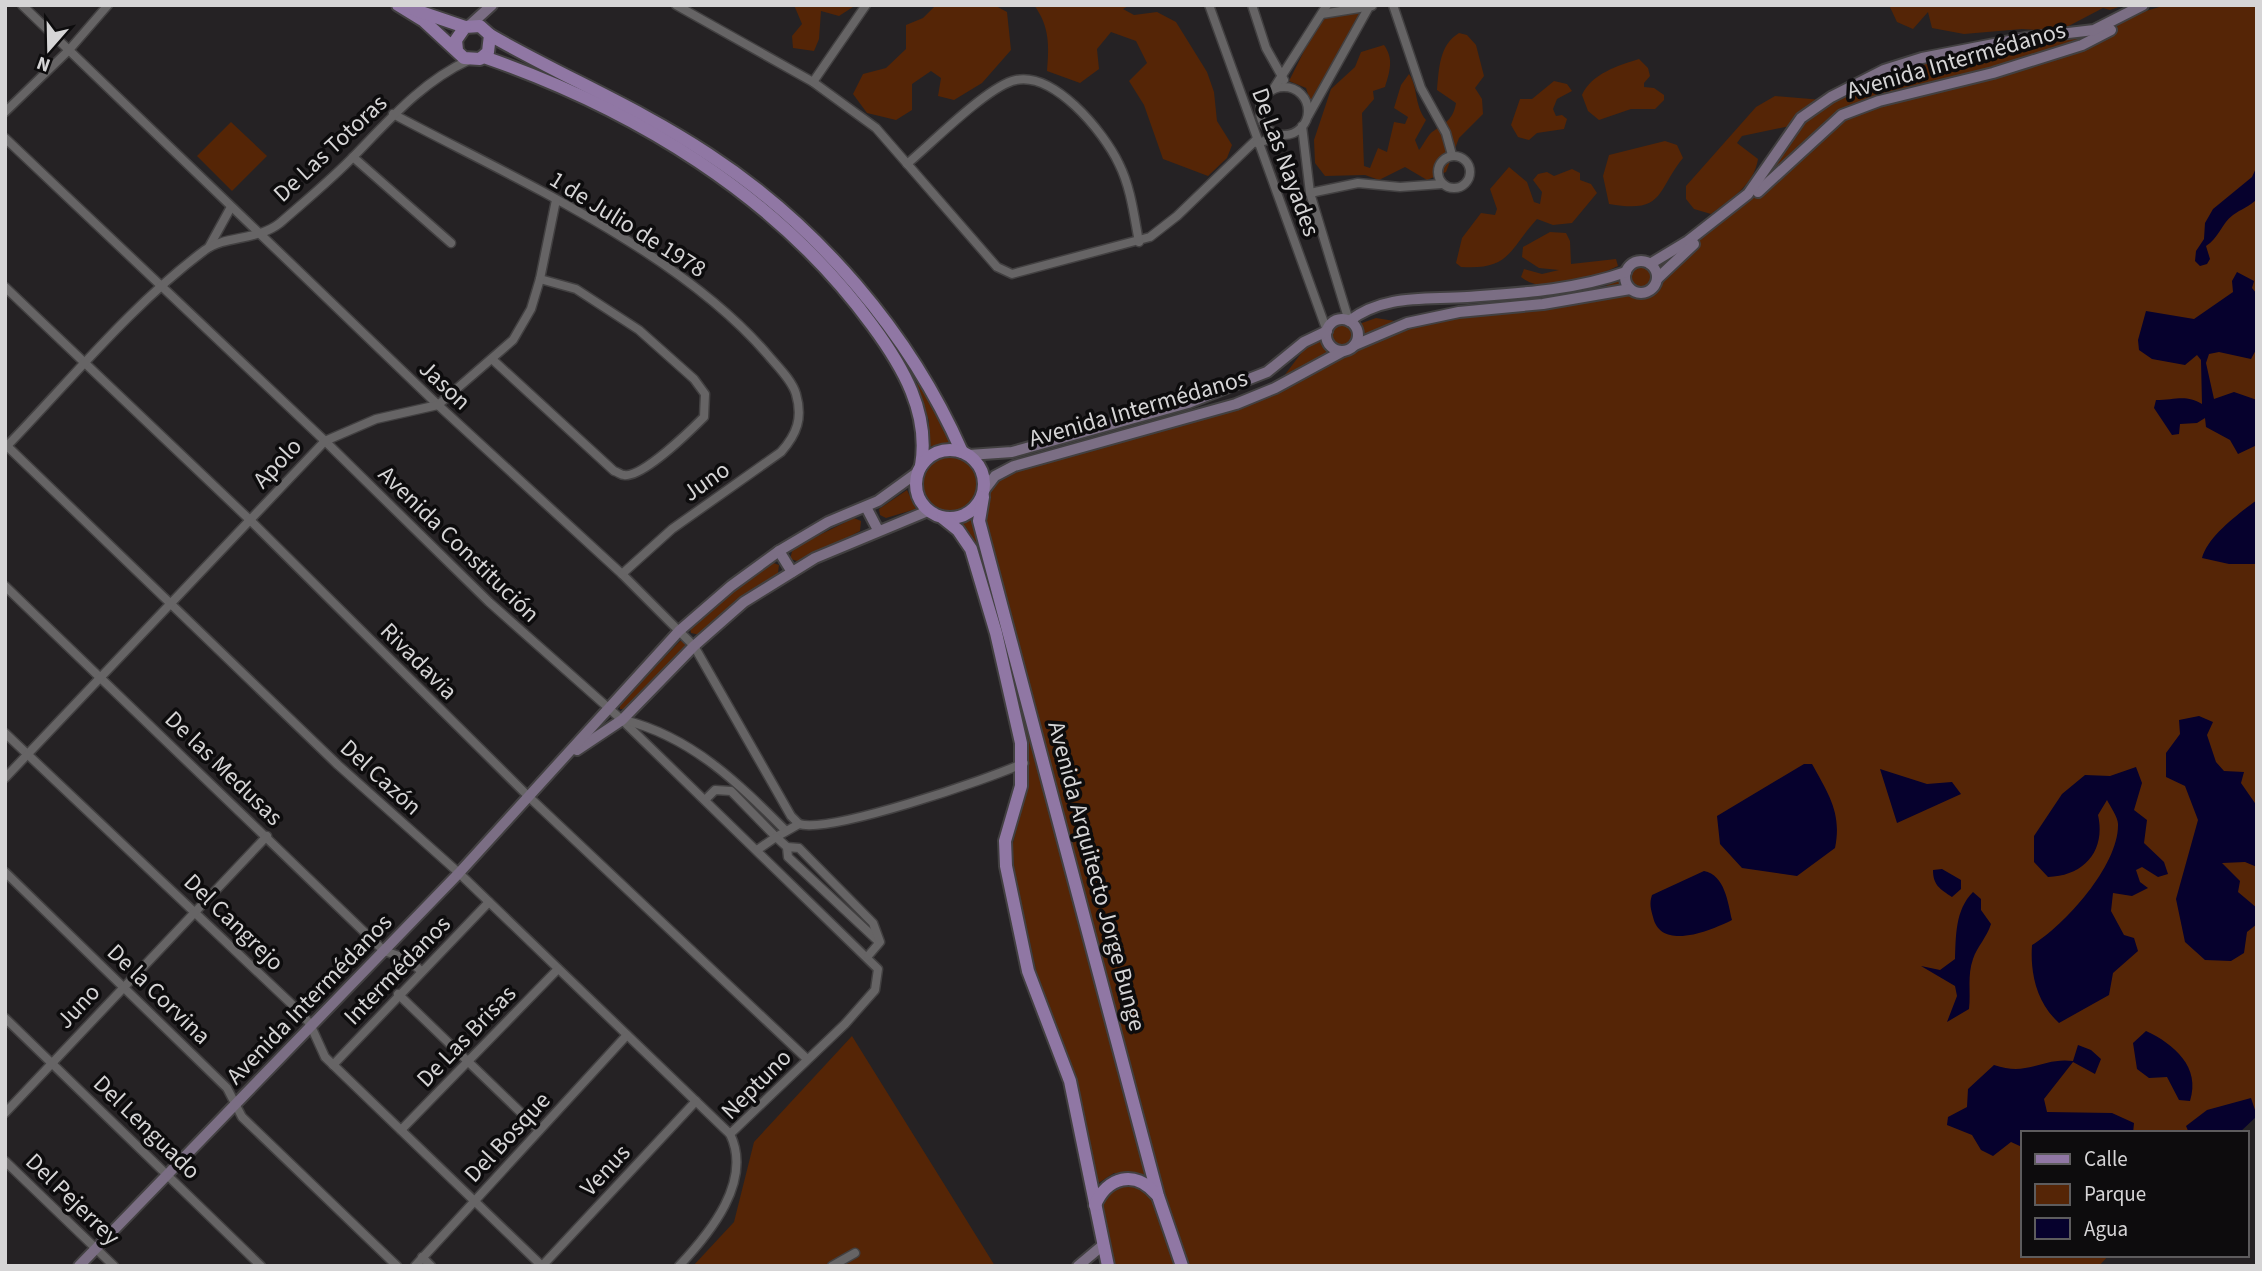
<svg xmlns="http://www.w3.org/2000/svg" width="2262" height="1271" font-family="'Source Sans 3',sans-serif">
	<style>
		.green { fill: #552506 }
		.water { fill: #06012d }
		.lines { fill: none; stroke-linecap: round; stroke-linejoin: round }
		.minor-casing { stroke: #424041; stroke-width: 11 }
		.secondary-casing { stroke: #424041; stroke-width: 14 }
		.primary-casing { stroke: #424041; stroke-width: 16 }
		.minor { stroke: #666465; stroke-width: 8 }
		.secondary { stroke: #7b6e84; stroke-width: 10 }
		.primary { stroke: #9077a4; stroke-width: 12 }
		.labels { text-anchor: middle; stroke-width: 7; stroke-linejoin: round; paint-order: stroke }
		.street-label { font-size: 24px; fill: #d6d5d6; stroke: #0d0c0d }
	</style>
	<rect width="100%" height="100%" fill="#252224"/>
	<g class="green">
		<path d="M794,5h62l-17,11 -18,-5 -2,28 -5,12 -21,-3 -1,-12 10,-12z"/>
		<path d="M936,5h58l13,7 4,38 -29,33 -28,17 -16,-4 3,-18 -10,-7 -19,13v26l-16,10 -29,-7 -14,-19 10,-20 23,-6 20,-19v-24l17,-7z"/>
		<path d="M1034,5h96l-7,4 11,6 23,-3 19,10 31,50 7,20 3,29 15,24 -5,13 -19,18 -45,-17 -19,-54 -15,-24 18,-18 -11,-22 -25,-9 -14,17 2,20 -19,14 -33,-12c2,-25 3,-44 -13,-66z"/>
		<path d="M1327,5h41l-57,99 -5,-16 -17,-7z"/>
		<path d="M1889,5h235l-14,5 -7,-2 -42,22 45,2 33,-19 27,-8h91v1105l-26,23h-209v122h87l-10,11h-910l-31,-70 -179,-675 16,-45 280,-88 30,-40 21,-11 4,-12 7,-5 25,3 14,-5 31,5 176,-25 42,-22 8,-13h17l94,-61 51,-77 -53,11 -5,7 21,16c-4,26 -27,40 -47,55l-17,-5 -8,-10v-13l70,-79 19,-11 48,4 61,-30 170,-39 -32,-2 -58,5 -32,-6 -4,-16 -15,17 -16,-7z"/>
		<path d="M1459,33l8,2 9,10 8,31 -9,12 7,11 1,15 -24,24 -13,34 -19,8 -22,-13 -26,13 -14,-5 -40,1 -10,-13 -1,-23 17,-51 24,-22 6,-15 23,-7c10,14 6,26 1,42l-12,4 1,8 -12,14 2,53 6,2 8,-20 9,4 7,-30 11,2 3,-7 -14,-9 7,-23 8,-11c9,12 5,31 17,46l-11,20 4,10c4,-4 8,-14 13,-18 13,-9 21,-12 24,-29l-19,-13c2,-21 2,-45 22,-57z"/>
		<path d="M1639,59l9,9 2,8 -6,7v4l10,1 10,7v5l-9,9h-24l-32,11 -11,-9 -6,-16c9,-21 37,-30 57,-36z"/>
		<path d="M1554,81l13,3 5,7 -15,8 -4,10 3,7 6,-1 5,4 -3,10 -27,4 -8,7 -11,-3 -7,-12 9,-26h12z"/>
		<path d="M231,122l36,34 -35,35 -35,-35z"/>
		<path d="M1665,141l12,4 6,13c-27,33 -18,56 -74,46l-6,-28 6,-21z"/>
		<path d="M1509,167l18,15 7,20 6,2 2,-12 -9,-12 5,-6 9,-2 7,4 18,-7 8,4v7l11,4 6,9 -25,30 -19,2 -16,-6c-29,32 -27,51 -76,48l-5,-4 6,-25 19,-25 14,2 2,-6 -7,-20z"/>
		<path d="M1550,232l16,1 4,8 1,23 45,-5 2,7c-25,12 -73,31 -97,11l3,-8 18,5 17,-4 -20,-2 -17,-11 1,-10z"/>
		<path d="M919,383l35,58 -26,6 1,-26 -12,-37z"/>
		<circle cx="951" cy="486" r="29"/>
		<path d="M907,490l9,19 -30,9 -6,-3 -1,-6z"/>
		<path d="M975,514l173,664 -34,-5 -17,11 -22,-109 -34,-82 -26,-119 -3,-27 17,-69v-19l-38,-160 -37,-76 10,-2z"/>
		<path d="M854,518l7,3 -1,10 -59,31 -11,-3 3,-11z"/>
		<path d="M771,562l8,3 -1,8 -42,29 -36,33 -9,-2 -1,-6 39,-35z"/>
		<path d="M680,641h4l2,5 -61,63h-5v-5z"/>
		<path d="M852,1036l143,230h-302l41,-44 20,-80z"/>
		<path d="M1126,1185l12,3 17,13 20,65h-63l-11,-52 1,-13 14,-13z"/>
	</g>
	<g class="water">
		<path d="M2257,166v33c-8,8 -16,10 -24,16 -12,9 -14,23 -27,31l4,13 -3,5 -7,2 -5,-5 1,-10 8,-12 1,-16 8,-14 39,-32z"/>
		<path d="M2237,272l17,9 -2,7 5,6v54l-6,11 -32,-7 -10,2 -3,9 8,36 20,-7 23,8v45l-19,9 -8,-14 -24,-13 -1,-9 -8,5 -17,1 -1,10 -7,1 -18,-27 2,-8c19,0 30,-6 46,4l-1,-44 -4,-5 -12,10 -33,-6 -13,-9 -1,-10 8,-29 48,8 39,-27 -1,-11z"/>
		<path d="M2257,500v64h-28l-27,-6c6,-22 36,-44 55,-58z"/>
		<path d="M2199,716l14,6 -6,13 9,27 8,9 20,1 -3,11 16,23v61l-12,-5 -23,1 18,18 -2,11 19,16v16l-10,8 -3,21 -13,8 -26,-1 -20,-18 -9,-43 22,-79 -13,-34 -19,-9v-24l14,-19 -1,-14z"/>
		<path d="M1804,764h8c17,31 30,49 23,84l-38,28 -55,-8 -22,-24 -3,-28z"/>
		<path d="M2136,767l6,16 -8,27 13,10 -3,23 20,19 4,12 -10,3 -16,-10 -6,3 4,12 8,6 -16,8 -19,-3 -2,18 13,24 10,3 4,13 -25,22 -4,22 -50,28c-22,-20 -29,-49 -27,-78 33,-20 87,-80 86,-121 0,-7 -8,-18 -11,-24l-9,15c8,36 -14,61 -50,62l-14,-15v-26l28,-42 23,-19 25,1z"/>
		<path d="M1880,769l47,15 25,-2 9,12 -64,29z"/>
		<path d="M1942,869l19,11v9l-9,8c-12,-8 -19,-12 -19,-27z"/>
		<path d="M1704,871c21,4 24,32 28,49 -20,10 -71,32 -79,-3 -2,-8 -4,-13 -1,-22z"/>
		<path d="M1973,892l8,7v11l10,14c-4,13 -14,23 -18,35 -6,17 -2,32 -4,50l-22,13 10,-26 -2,-10 -34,-20 19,4 15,-11c1,-23 0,-49 18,-67z"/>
		<path d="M2146,1031c28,13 55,36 44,70l-11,-1 -12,-23 -18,1 -12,-9 -4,-26z"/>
		<path d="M2078,1045l13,5 10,9 -6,15 -22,-12 -29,37 3,13 65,1 22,10 -1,10h-111v14l-11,-5 -18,14 -12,-6 -9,-15 -25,-10 1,-8 19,-10 1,-18 26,-24c35,12 48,-8 79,-4z"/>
		<path d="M2251,1098l6,18 -18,17h-50l-3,-7 21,-16z"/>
	</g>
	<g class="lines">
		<g class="minor-casing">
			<g id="minor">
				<path d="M22,5l416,400 184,169 72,72 97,170 8,8"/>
				<path d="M676,5l137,77 63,46 121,139 15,7 138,-37 27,-21 79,-76"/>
				<path d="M1209,5l118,326"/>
				<path d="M1252,5l14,43 18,32"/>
				<path d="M1393,5l28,83 25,45 6,22"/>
				<path d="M1322,14l50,-8"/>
				<path d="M813,82l53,-77"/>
				<circle cx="1284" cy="111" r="24"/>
				<path d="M1274,88l53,-83"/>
				<path d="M5,112l64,-62 39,-45"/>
				<path d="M393,114c122,65 285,136 375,241 9,11 24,25 28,39 7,24 1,40 -15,58l-109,77 -50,45"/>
				<path d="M1308,116l62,-111"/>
				<path d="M1302,126l8,67 39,128"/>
				<path d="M5,138l320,303 164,161 133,118 256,249 -3,21 -30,34 -115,110"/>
				<path d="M1257,143l24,-7"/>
				<circle cx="1454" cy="172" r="16"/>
				<path d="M353,157l98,86"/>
				<path d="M907,164c26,-22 76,-73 105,-83 40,-13 92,51 107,83 12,24 15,52 20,78"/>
				<path d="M1310,193l48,-10 42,4 42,-3"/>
				<path d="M209,247l22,-40"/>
				<path d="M5,287l245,233 278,276 279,263"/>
				<path d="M493,360l121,111c4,1 7,4 10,4 18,3 67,-45 80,-58l1,-23 -11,-15 -55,-49 -63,-41 -36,-10"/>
				<path d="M7,446l331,319 121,108 271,261c23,47 -20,99 -51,132"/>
				<path d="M5,448c65,-67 125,-142 200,-198 21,-15 52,-9 75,-27 25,-22 52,-44 75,-68 35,-36 68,-74 114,-95"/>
				<path d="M5,586l379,365 24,8 13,12"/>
				<path d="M624,720c68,17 114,63 162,111"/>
				<path d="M5,733l296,280 9,11 15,33 217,209"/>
				<path d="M5,778l320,-337 51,-22 62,-14 75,-65 18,-31 9,-30 16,-79"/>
				<path d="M705,800l10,-10 16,1 45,46 23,-13c30,10 190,-45 225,-61"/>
				<path d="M787,847l1,10 90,84"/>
				<path d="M757,850l19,-13 11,10 12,1 74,75 7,19 -12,14"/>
				<path d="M5,872l222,216 15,29 155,149"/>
				<path d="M398,994l141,136"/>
				<path d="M5,1018l256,248"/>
				<path d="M333,1065l156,-163"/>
				<path d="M5,1113l262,-277"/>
				<path d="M401,1130l157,-161"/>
				<path d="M5,1161l109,105"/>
				<path d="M422,1257l9,9"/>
				<path d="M415,1266l212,-231"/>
				<path d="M542,1266l154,-165"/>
				<path d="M832,1266l23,-13"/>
			</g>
		</g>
		<g class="secondary-casing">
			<g id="secondary">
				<path d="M470,25l22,-20"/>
				<path d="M1758,192l84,-77 37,-14 114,-28 89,-28 29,-15"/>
				<circle cx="1641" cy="277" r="16"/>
				<path d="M1650,264l38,-23 60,-47 53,-76 30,-21 53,-27 38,-12 103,-20 69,-8 49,-25"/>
				<path d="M1658,278l36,-34"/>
				<circle cx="1342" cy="335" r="16"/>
				<path d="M1349,321c36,-27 75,-21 118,-24 54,-4 108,-7 159,-25"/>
				<path d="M1355,345l52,-22 52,-11 84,-8 87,-15"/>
				<path d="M969,455l43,-3 176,-49 79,-31 37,-30 23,-11"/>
				<path d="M985,489l10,-13 19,-10 222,-62 39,-16 68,-37"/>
				<path d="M866,507l12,23"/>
				<path d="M779,551l13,21"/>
				<path d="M577,750l45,-30 72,-74 50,-44 71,-44 113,-47"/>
				<path d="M79,1266l380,-393 220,-242 52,-45 48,-35 49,-29 50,-21 40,-29"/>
				<path d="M1078,1266l25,-21"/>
			</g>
		</g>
		<g class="primary-casing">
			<g id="primary">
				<path d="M398,5l26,16 40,37 16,1 8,-7 2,-17 -10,-9 -15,1 -9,13 1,10"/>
				<path d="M415,10l50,17"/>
				<path d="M490,35c71,41 149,73 218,119 109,71 202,179 254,298"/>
				<path d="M484,57c150,52 293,138 388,268 31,42 58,88 49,141"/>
				<circle cx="950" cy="484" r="34"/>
				<path d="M983,497l-4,24 179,675 24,70"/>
				<path d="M943,518l15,12 13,19 25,84 25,110v43l-16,55 1,25 22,105 42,110 38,185"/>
				<path d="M1095,1205c12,-28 40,-36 61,-11"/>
			</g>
		</g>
		<use href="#minor" class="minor"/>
		<use href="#secondary" class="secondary"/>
		<use href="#primary" class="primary"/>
	</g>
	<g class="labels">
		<g class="street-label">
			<text transform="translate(1956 60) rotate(-16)" y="8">Avenida Intermédanos</text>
			<text transform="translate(330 148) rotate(-43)" y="8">De Las Totoras</text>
			<text transform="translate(1286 162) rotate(70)" y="8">De Las Nayades</text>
			<text transform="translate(628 224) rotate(32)" y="8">1 de Julio de 1978</text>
			<text transform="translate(445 385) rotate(43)" y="8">Jason</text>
			<text transform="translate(1138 408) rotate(-16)" y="8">Avenida Intermédanos</text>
			<text transform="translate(277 463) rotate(-47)" y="8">Apolo</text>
			<text transform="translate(706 481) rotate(-35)" y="8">Juno</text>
			<text transform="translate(459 544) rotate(44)" y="8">Avenida Constitución</text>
			<text transform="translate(419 661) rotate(45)" y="8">Rivadavia</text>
			<text transform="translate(224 768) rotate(44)" y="8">De las Medusas</text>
			<text transform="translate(381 777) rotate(42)" y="8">Del Cazón</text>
			<text transform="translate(1097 876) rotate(75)" y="8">Avenida Arquitecto Jorge Bunge</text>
			<text transform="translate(234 922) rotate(44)" y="8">Del Cangrejo</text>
			<text transform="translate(397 970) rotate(-46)" y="8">Intermédanos</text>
			<text transform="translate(159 994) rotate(44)" y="8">De la Corvina</text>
			<text transform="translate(309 999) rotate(-46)" y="8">Avenida Intermédanos</text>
			<text transform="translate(78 1006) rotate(-47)" y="8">Juno</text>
			<text transform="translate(466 1036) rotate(-46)" y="8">De Las Brisas</text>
			<text transform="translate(756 1084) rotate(-45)" y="8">Neptuno</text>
			<text transform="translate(147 1127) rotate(44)" y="8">Del Lenguado</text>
			<text transform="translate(507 1137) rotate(-47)" y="8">Del Bosque</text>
			<text transform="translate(605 1170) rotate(-47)" y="8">Venus</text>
			<text transform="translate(73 1199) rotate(44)" y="8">Del Pejerrey</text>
		</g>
	</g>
	<rect width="2262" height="1271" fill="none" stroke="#d6d5d6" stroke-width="14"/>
	<rect x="2021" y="1131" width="228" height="126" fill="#0d0c0d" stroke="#5d5c5d" stroke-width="2"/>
	<rect x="2035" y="1154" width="35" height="10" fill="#9077a4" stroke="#5d5c5d" stroke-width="2"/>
	<text x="2084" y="1166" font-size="21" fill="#d6d5d6">Calle</text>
	<rect x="2035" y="1184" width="35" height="21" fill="#552506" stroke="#5d5c5d" stroke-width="2"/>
	<text x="2084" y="1201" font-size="21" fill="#d6d5d6">Parque</text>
	<rect x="2035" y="1218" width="35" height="21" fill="#06012d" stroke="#5d5c5d" stroke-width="2"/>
	<text x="2084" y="1236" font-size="21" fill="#d6d5d6">Agua</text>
	<g transform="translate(49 49) rotate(200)" stroke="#0d0c0d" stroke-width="5" paint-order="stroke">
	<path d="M0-5L12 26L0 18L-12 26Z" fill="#d6d5d6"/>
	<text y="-10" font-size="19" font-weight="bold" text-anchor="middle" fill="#d6d5d6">N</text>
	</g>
</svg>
